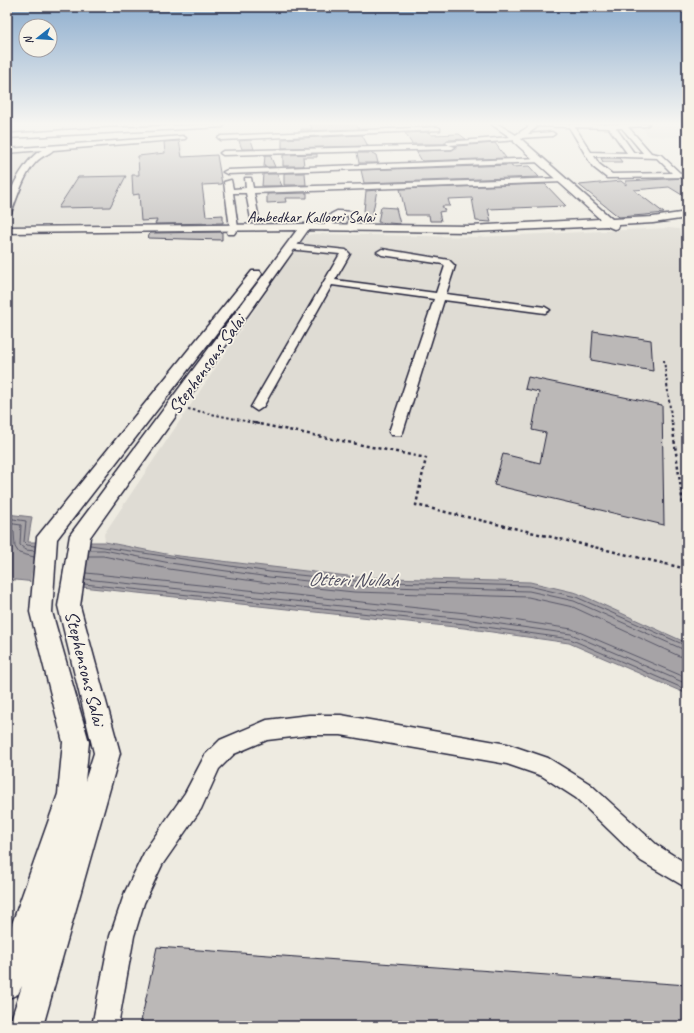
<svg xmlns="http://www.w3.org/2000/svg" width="694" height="1033" font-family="Caveat,sans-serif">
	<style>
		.built { fill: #dfdcd4 }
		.water { fill: #a6a3a6; stroke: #716f7b }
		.pier { fill: #eeebe1 }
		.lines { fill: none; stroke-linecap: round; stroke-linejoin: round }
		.shore { stroke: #575666; stroke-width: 1 }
		.building { fill: #bbb8b7; stroke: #22223b }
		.minor-casing { stroke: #22223b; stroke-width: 3 }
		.major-casing { stroke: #22223b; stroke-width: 3 }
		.path-far1 { stroke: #22223b; stroke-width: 2; stroke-dasharray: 2.5 2.5; stroke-linecap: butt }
		.path { stroke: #22223b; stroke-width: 2.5; stroke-dasharray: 3 3; stroke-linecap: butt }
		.minor { fill: #f7f3e8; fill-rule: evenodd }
		.major { fill: #f7f3e8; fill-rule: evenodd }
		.labels { text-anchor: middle; stroke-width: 3.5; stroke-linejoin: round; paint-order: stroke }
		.far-street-label { font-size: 16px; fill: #22223b; stroke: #f7f3e8 }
		.street-label { font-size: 19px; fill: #22223b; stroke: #f7f3e8 }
		.water-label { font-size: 20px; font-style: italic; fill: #504f60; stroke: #f7f3e8 }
	</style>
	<rect width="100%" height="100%" fill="#eeebe1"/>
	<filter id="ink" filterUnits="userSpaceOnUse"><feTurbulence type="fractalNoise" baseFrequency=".025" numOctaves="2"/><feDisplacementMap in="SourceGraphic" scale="8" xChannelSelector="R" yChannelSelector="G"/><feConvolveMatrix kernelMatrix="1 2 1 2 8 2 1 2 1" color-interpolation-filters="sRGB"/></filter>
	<g filter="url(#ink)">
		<g class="built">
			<path d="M641,125l46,1v12l-39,-2z"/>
			<path d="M182,139l9,83 -184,3v-72z"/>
			<path d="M668,228l11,1 8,23v391l-110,-50 -221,-16 -86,-9 -99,-13 -66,-13 -1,-8 200,-298 9,-2 163,3z"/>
		</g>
		<path class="water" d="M7,514l25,3 -4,25h77l66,13 185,22 174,5 47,11 110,50v51l-118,-51 -105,-15 -457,-49z"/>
		<path class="pier" d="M52,539h36l-5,51 -53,-6 7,-42z"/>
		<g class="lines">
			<g class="shore">
				<path d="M7,518l19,3 -2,21 3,3 8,1"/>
				<path d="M7,523l14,2 -1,20 6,5 9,1"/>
				<path d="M7,529l7,2 1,16 4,6 15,4"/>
				<path d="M90,545l180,27 86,9 173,5 47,11 111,49"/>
				<path d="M89,550h15l66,13 99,14 86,9 174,5 45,10 113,50"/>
				<path d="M88,556h15l66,13 99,14 86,9 174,5 45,10 106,49 8,1"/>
				<path d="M86,573l380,40 106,16 115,49"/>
				<path d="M85,579l380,40 106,15 116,50"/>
				<path d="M84,584l381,40 105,15 117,51"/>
			</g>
		</g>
		<g class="building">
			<path d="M310,124h46l3,5 -58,2v-2h11z"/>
			<path d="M429,132l2,3 28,-1 7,5 -19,1 -2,4h-33l-7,-11z"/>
			<path d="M362,135l6,11 -86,2v-9z"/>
			<path d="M251,140l3,9h-12l-3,-8z"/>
			<path d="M179,141l3,16 35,-2 5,29 -20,1 4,31 17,-1v8l-68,1 2,-4 -16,1 -2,-27 -6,1 -1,-20h7l-1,-19 27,-3 -1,-11z"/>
			<path d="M495,143l11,15 -84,3 -6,-10 36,-1 4,-4z"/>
			<path d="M357,153h15l4,2 2,8h-19z"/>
			<path d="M317,154v3h-14l1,9h-21v-11z"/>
			<path d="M265,155h5l5,12h-11z"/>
			<path d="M601,158h18l3,4h-19z"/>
			<path d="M511,165l1,2 17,-1 10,11 -175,6 -3,-13z"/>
			<path d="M284,173h21l1,12h-22z"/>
			<path d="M263,174h14l5,12h-20z"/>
			<path d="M126,176l-16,31 -52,1 20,-31z"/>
			<path d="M687,178v20l-18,-11 -35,3 30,23 -19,2 -26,2 -40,-32 42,-4 5,4v-4z"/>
			<path d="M545,184l21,22 -78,3 3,13 -15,-1 -4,-23 -24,1 2,7h-8l3,5 -6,1 2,9h-11l-1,-6h-23l-6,-26z"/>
			<path d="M377,190l-6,32 -8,-1 3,-30z"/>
			<path d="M307,193v5h-22l1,4 -19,1v-9z"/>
			<path d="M381,207l15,1 4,16 -22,-2z"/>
			<path d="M222,232v8l-74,-2 2,-5z"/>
			<path d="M593,331l58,9 2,31 -62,-11z"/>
			<path d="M528,377l134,28 2,120 -170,-40 9,-31 37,9 6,-30 -14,-3 7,-38 -14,-3z"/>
			<path d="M157,947l530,38v41h-547z"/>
		</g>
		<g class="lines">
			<g class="minor-casing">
				<g id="minor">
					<path d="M221,124l3,2 -1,1 -216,11v-4l75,-5z"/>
					<path d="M491,124h7l18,11 36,-3 3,2 -3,2 -32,2 -3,2 -68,5 6,2 -3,2 -229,6 -3,-2 3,-2 226,-6 -3,-2 1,-1 63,-5z"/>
					<path d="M530,124h119l-3,2 -18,1 23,26 10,2 19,18h7v4l-80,1 -14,-11 -24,-40 -36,-1zM575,127l34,1 18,25 -36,-1zM616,128h6l21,25h-9zM594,156l63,2 15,15 -60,1 -13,-10z"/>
					<path d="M438,127l2,1v2l-219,10 -3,-2 3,-2z"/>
					<path d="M183,136l3,2 -1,1 -132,11c-3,4 -12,6 -17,12 -13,14 -18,34 -25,51l-4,2c0,-4 -1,-8 0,-12 3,-16 21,-47 35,-53l-35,3v-4z"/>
					<path d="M539,158h3v4l-315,12 -4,-2 4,-2z"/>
					<path d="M245,178h6l2,10 310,-10 4,2 -4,2 -309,11 5,26 -4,3 -4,-3 -5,-26h-13l5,35 -4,6h-6l-1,-2 3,-4 -6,-46 7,-2 2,9 13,-1z"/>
					<path d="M337,211l18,1 3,5 -4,13 -3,1 -4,-3 2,-12c-12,-1 -13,4 -19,14h-6l-1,-2 8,-14z"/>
					<path d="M291,244l55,6 4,4 -15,26 101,13 9,-27 -2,-2 -61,-9 -5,-3 5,-3 67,11 6,6 -9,28 99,13 5,3 -5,3 -101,-13 -41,132 -2,3h-10l-2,-3 45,-133 -102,-14 -69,122 -6,4 -6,-4 89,-153 -52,-5v-4z"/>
					<path d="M309,715h32l166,29 41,14 42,26 67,61 30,19v24l-46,-27 -65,-63 -34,-22 -35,-12 -166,-29h-32l-42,5 -33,14 -15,15 -18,40 -39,56 -18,38 -10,33 -16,90h-26l18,-90 15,-44 21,-43 39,-56 20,-38 15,-15 47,-20z"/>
				</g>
			</g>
			<g class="major-casing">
				<path id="major" d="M528,124h8v4l-15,11 91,80 41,-2 34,-5v6l-34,5 -34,2 -1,3 -4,1 -7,-3 -136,6 -163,-2 -218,307 -10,69 40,147 -77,273h-34l13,-40 -4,8 -11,5v-61l51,-144 5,-52 -33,-130 7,-75 215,-266h8l2,3 -2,3 -203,262 -5,73 37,130 -4,39 9,-28 -36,-147 12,-71 227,-305 -290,3v-6l298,-3 166,2 129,-7 -86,-77v-6l14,-9z"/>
			</g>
			<g class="path-far1">
				<path d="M664,360l8,64"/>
				<path d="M188,409l71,15"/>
			</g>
			<g class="path">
				<path d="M254,423l172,35 -10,47 271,64"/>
				<path d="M672,423l15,111"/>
			</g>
			<use href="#minor" class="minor"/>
			<use href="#major" class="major"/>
		</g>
	</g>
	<linearGradient id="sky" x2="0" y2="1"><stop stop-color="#8dadce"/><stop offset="0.46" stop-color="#f7f6f2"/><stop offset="1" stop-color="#f7f6f2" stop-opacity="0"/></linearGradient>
	<rect width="694" height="269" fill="url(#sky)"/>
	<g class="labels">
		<g class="far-street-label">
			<text x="311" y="222">Ambedkar Kalloori Salai</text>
		</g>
		<g class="street-label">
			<text transform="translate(206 364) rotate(-54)" y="7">Stephensons Salai</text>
			<text transform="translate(86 668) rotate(76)" y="7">Stephensons Salai</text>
		</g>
		<g class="water-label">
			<text transform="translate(353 579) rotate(1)" y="7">Otteri Nullah</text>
		</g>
	</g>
	<rect width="694" height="1033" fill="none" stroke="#f7f3e8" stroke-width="24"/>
	<rect x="12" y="12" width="670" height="1009" fill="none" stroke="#22223b" stroke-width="1.5" filter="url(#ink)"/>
	<g transform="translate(38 38) rotate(253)"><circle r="19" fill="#f7f3e8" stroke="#a29fa3"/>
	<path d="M0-3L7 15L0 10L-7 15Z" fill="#1f6fb2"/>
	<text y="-6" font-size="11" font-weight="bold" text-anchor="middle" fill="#22223b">N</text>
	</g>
</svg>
